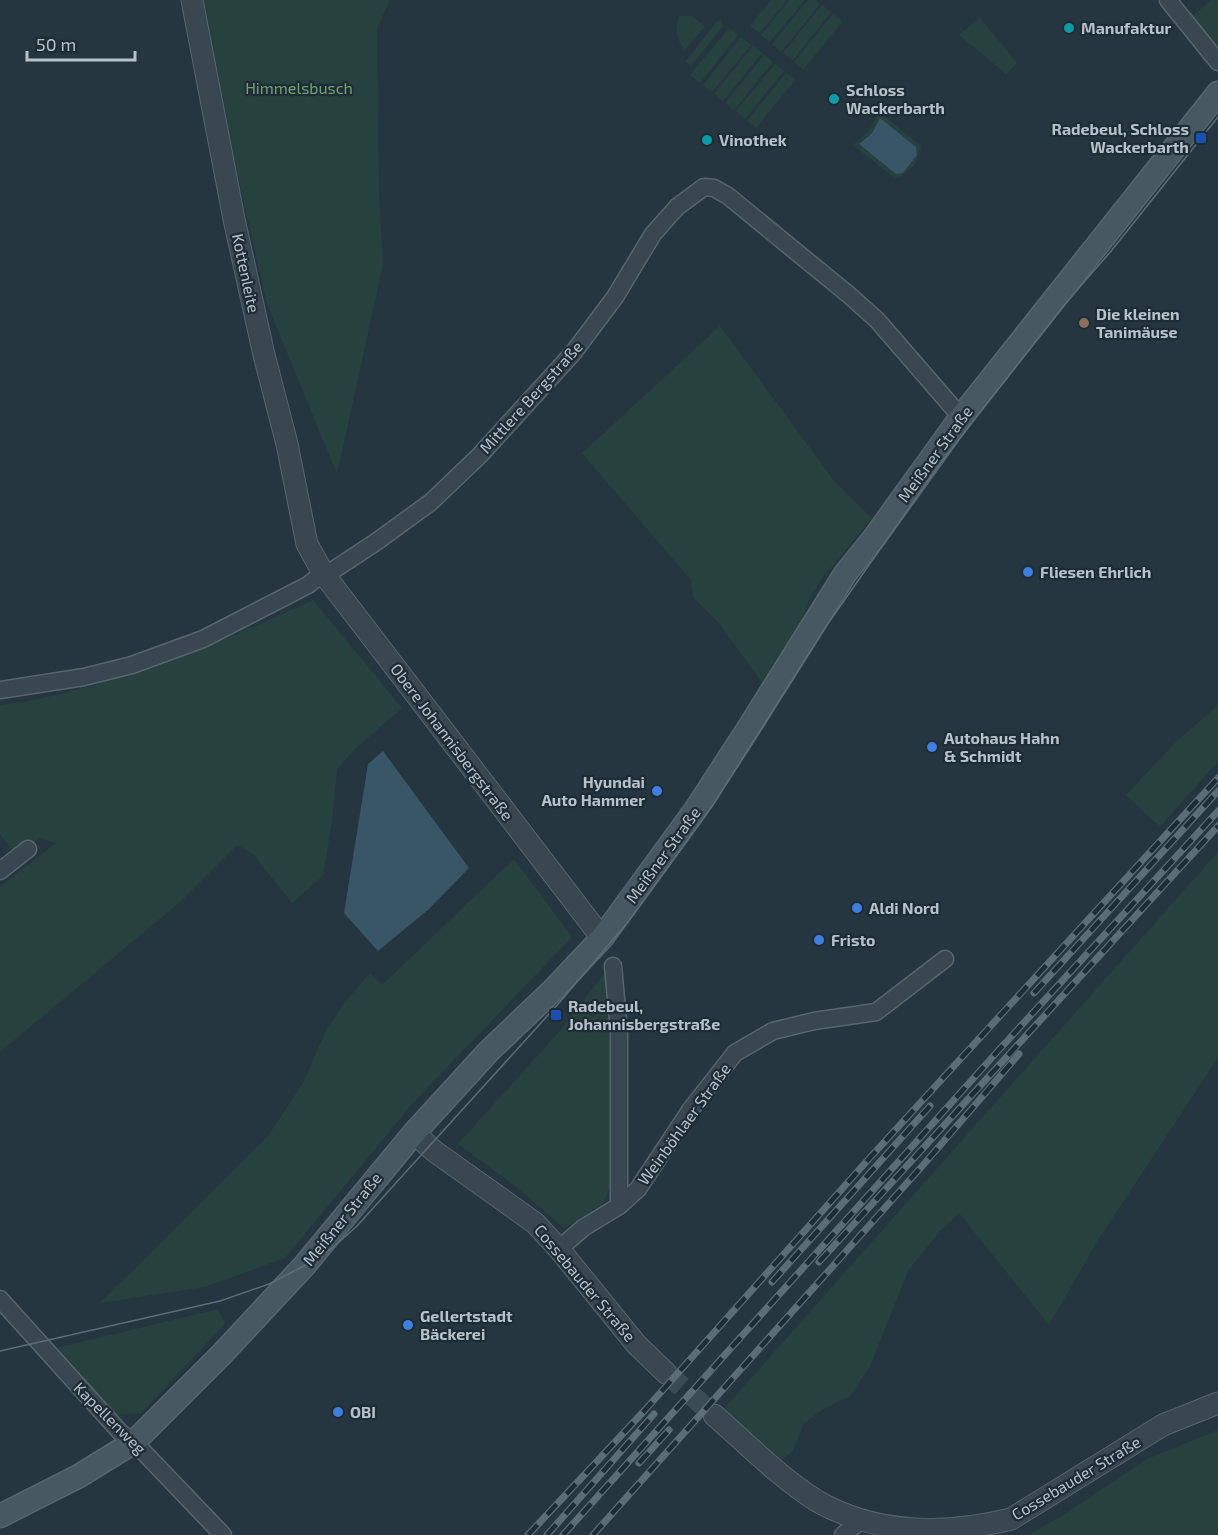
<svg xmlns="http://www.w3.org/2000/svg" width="1218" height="1535" font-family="'Exo 2',sans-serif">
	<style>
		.green { fill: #27413f; fill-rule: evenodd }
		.water { fill: #385668 }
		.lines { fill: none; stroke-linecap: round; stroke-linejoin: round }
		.tertiary-tunnel { stroke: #3b4b55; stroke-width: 21; stroke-dasharray: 21 10; stroke-linecap: butt }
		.minor-casing { stroke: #57656d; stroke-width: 19 }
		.tertiary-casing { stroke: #57656d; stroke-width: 23 }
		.secondary-casing { stroke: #57656d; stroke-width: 25 }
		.minor { stroke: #394750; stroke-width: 16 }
		.tertiary { stroke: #394750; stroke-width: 21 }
		.secondary { stroke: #475863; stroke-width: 22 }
		.tram { stroke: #5b6d77; stroke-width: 1.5 }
		.rail-casing { stroke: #5b6d77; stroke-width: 7 }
		.rail { stroke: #1e2d35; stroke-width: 4.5; stroke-dasharray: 14; stroke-linecap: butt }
		.culture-dot { fill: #0f9aa8; stroke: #1e2d35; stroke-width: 2 }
		.transit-dot { fill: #1a4fb4; stroke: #1e2d35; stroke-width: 2 }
		.education-dot { fill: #8d6e63; stroke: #1e2d35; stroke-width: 2 }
		.shop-dot { fill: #3f7fe0; stroke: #1e2d35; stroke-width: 2 }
		.labels { text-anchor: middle; stroke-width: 4.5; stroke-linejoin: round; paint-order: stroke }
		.poi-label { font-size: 16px; font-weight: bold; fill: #b6c2ca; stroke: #1e2d35; text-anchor: start }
		.park-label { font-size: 16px; fill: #73a174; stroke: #1e2d35 }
		.street-label { font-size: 16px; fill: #b6c2ca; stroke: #1e2d35 }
	</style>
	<rect width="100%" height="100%" fill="#253640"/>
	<g class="green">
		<path d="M198,0h192l-13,28 2,165 4,72 -46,209 -70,-170z"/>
		<path d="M771,0h16l-27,33 -10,-7z"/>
		<path d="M789,0h16l-35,42 -9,-7z"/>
		<path d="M808,0h7l5,4 -39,48 -9,-8z"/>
		<path d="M1211,0h7v47l-3,3 -25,-32z"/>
		<path d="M822,5l9,7 -38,48 -10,-7z"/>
		<path d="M833,14l9,8 -39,48 -9,-8z"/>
		<path d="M679,16h13l13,10 -20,24c-9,-11 -11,-20 -6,-34z"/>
		<path d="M980,18l37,45 -11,11 -47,-39z"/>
		<path d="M721,20l2,6 -32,40 -6,-4 32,-41z"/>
		<path d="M729,28l9,7 -38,48 -10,-8z"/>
		<path d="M741,37l10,8 -39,47 -9,-7z"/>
		<path d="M753,46l9,7 -39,48 -9,-7z"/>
		<path d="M764,55l9,7 -39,48 -9,-7z"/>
		<path d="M775,64l9,7 -39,48 -9,-8z"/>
		<path d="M786,73l9,7 -39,48 -9,-7z"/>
		<path d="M879,112l42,34c-3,18 -10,25 -25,33l-43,-34 16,-14zM878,121l18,53 -35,-33 11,-8z"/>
		<path d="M720,326l115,156 37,36 -48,58 -12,17 -11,28 -39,61 -44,-60 -25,-25 -2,-17 -109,-127z"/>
		<path d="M313,600l89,108 -48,42 -17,19 -5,52 -9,55 -31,27 -39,-49 -16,-9 -58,58 -179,149v-165l56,-44 -16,-5 -25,17 -15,-21v-129c33,-3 63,-12 94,-20 76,-22 148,-52 219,-85z"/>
		<path d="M1218,705v56l-58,66 -34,-32 50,-53z"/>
		<path d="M1218,852v206l-120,182 -49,85 -90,-112 -20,19 -31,39 -38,95 -20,30 -28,14 -18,13 -11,28 -16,12 -56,-51z"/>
		<path d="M514,859l58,78 -159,166 -128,155 -80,29 -105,16 168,-167 35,-53 23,-53 19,-28 25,-29 12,12z"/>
		<path d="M606,971l3,20 1,196 -7,17 -39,24 -49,-42 -57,-42 100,-111z"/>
		<path d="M218,1309l7,15 -84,89 -24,2 -65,-66z"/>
		<path d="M1218,1430v105h-190l40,-23 79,-53z"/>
	</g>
	<g class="water">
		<path d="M880,118l36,29 1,8 -14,18 -7,1 -37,-30 13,-11z"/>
		<path d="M383,751l86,117 -40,41 -51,42 -34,-38 24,-149z"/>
	</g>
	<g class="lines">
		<path class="tertiary-tunnel" d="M666,1373l48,42"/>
		<g class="minor-casing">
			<g id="minor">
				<path d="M1168,0l50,62"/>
				<path d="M0,690l84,-13 48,-12 71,-26 105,-54 15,-12 12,-4 41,-27 55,-40 49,-47 93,-102 42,-56 38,-63 24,-27 27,-20 10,1 14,8 121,99 28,25 84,97"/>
				<path d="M0,871l28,-22"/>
				<path d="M613,966l6,65v175"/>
				<path d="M559,1249l24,-21 36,-22 19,-17 53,-80 44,-56 38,-22 41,-10 62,-9 69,-53"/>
				<path d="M0,1299l121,134 13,9 89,93"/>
				<path d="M843,1535l16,-13"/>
			</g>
		</g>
		<g class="tertiary-casing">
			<g id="tertiary">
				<path d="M192,0l42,219 30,136 23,89 20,100 16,29 279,365"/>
				<path d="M414,1133l20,18 101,72 24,26 77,95 30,29"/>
				<path d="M714,1415c33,29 65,62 103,86 59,34 129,34 194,18l152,-94 55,-22"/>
			</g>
		</g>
		<g class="secondary-casing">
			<path id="secondary" d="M0,1516l79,-40 55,-34 88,-88 82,-88 110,-133 75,-82 64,-61 49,-52 94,-129 52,-80 97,-155 29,-36 87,-121 257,-324"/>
		</g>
		<use href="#minor" class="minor"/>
		<use href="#tertiary" class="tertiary"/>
		<use href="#secondary" class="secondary"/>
		<path class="tram" d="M0,1351l220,-50 49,-17 35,-18 27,-17 25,-22 203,-224 69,-81 85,-117 114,-180 112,-160 126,-161 47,-54 106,-133"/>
		<g class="rail-casing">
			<g id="rail">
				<path d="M1034,993l184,-202"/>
				<path d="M819,1262l399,-436"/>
				<path d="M772,1282l158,-176"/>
				<path d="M639,1463l30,-33"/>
				<path d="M528,1535l117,-125 221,-248 352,-384"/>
				<path d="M547,1535l107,-121"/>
				<path d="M563,1535l434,-483 221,-241"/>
				<path d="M593,1535l331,-371 95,-110"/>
			</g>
		</g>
		<use href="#rail" class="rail"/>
	</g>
	<g class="culture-dot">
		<circle cx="1069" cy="28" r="6"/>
		<circle cx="834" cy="99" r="6"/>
		<circle cx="707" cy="140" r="6"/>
	</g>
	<g class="transit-dot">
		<rect x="1195" y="132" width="12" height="12" rx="3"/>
		<rect x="550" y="1009" width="12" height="12" rx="3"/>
	</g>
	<circle class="education-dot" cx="1084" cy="323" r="6"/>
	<g class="shop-dot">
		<circle cx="1028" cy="572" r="6"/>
		<circle cx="932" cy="747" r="6"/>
		<circle cx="657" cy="791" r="6"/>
		<circle cx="857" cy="908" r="6"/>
		<circle cx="819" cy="940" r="6"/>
		<circle cx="408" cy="1325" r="6"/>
		<circle cx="338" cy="1412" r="6"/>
	</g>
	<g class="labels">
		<g class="poi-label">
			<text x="1081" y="34">Manufaktur</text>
			<text x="846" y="96">Schloss<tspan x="846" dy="18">Wackerbarth</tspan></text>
			<text x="1189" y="135" text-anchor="end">Radebeul, Schloss<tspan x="1189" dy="18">Wackerbarth</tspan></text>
			<text x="719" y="146">Vinothek</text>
			<text x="1096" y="320">Die kleinen<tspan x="1096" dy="18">Tanimäuse</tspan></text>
			<text x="1040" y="578">Fliesen Ehrlich</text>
			<text x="944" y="744">Autohaus Hahn<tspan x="944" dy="18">&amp; Schmidt</tspan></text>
			<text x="645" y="788" text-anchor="end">Hyundai<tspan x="645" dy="18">Auto Hammer</tspan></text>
			<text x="869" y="914">Aldi Nord</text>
			<text x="831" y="946">Fristo</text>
			<text x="568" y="1012">Radebeul,<tspan x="568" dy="18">Johannisbergstraße</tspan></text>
			<text x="420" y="1322">Gellertstadt<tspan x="420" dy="18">Bäckerei</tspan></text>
			<text x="350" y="1418">OBI</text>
		</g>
		<g class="park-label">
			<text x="299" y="94">Himmelsbusch</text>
		</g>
		<g class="street-label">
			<text transform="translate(246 273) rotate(78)" y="6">Kottenleite</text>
			<text transform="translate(531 397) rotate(-48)" y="6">Mittlere Bergstraße</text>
			<text transform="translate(935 454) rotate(-54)" y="6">Meißner Straße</text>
			<text transform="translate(452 742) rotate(53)" y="6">Obere Johannisbergstraße</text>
			<text transform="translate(663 855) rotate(-54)" y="6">Meißner Straße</text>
			<text transform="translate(684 1124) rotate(-54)" y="6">Weinböhlaer Straße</text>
			<text transform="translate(342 1219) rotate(-51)" y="6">Meißner Straße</text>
			<text transform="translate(585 1283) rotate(50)" y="6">Cossebauder Straße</text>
			<text transform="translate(110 1418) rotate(45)" y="6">Kapellenweg</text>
			<text transform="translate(1076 1478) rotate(-31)" y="6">Cossebauder Straße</text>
		</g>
	</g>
	<path d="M27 51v9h108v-9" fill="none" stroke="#b6c2ca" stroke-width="3"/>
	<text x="36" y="51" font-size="18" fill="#b6c2ca" stroke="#1e2d35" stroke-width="4.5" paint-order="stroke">50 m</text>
</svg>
